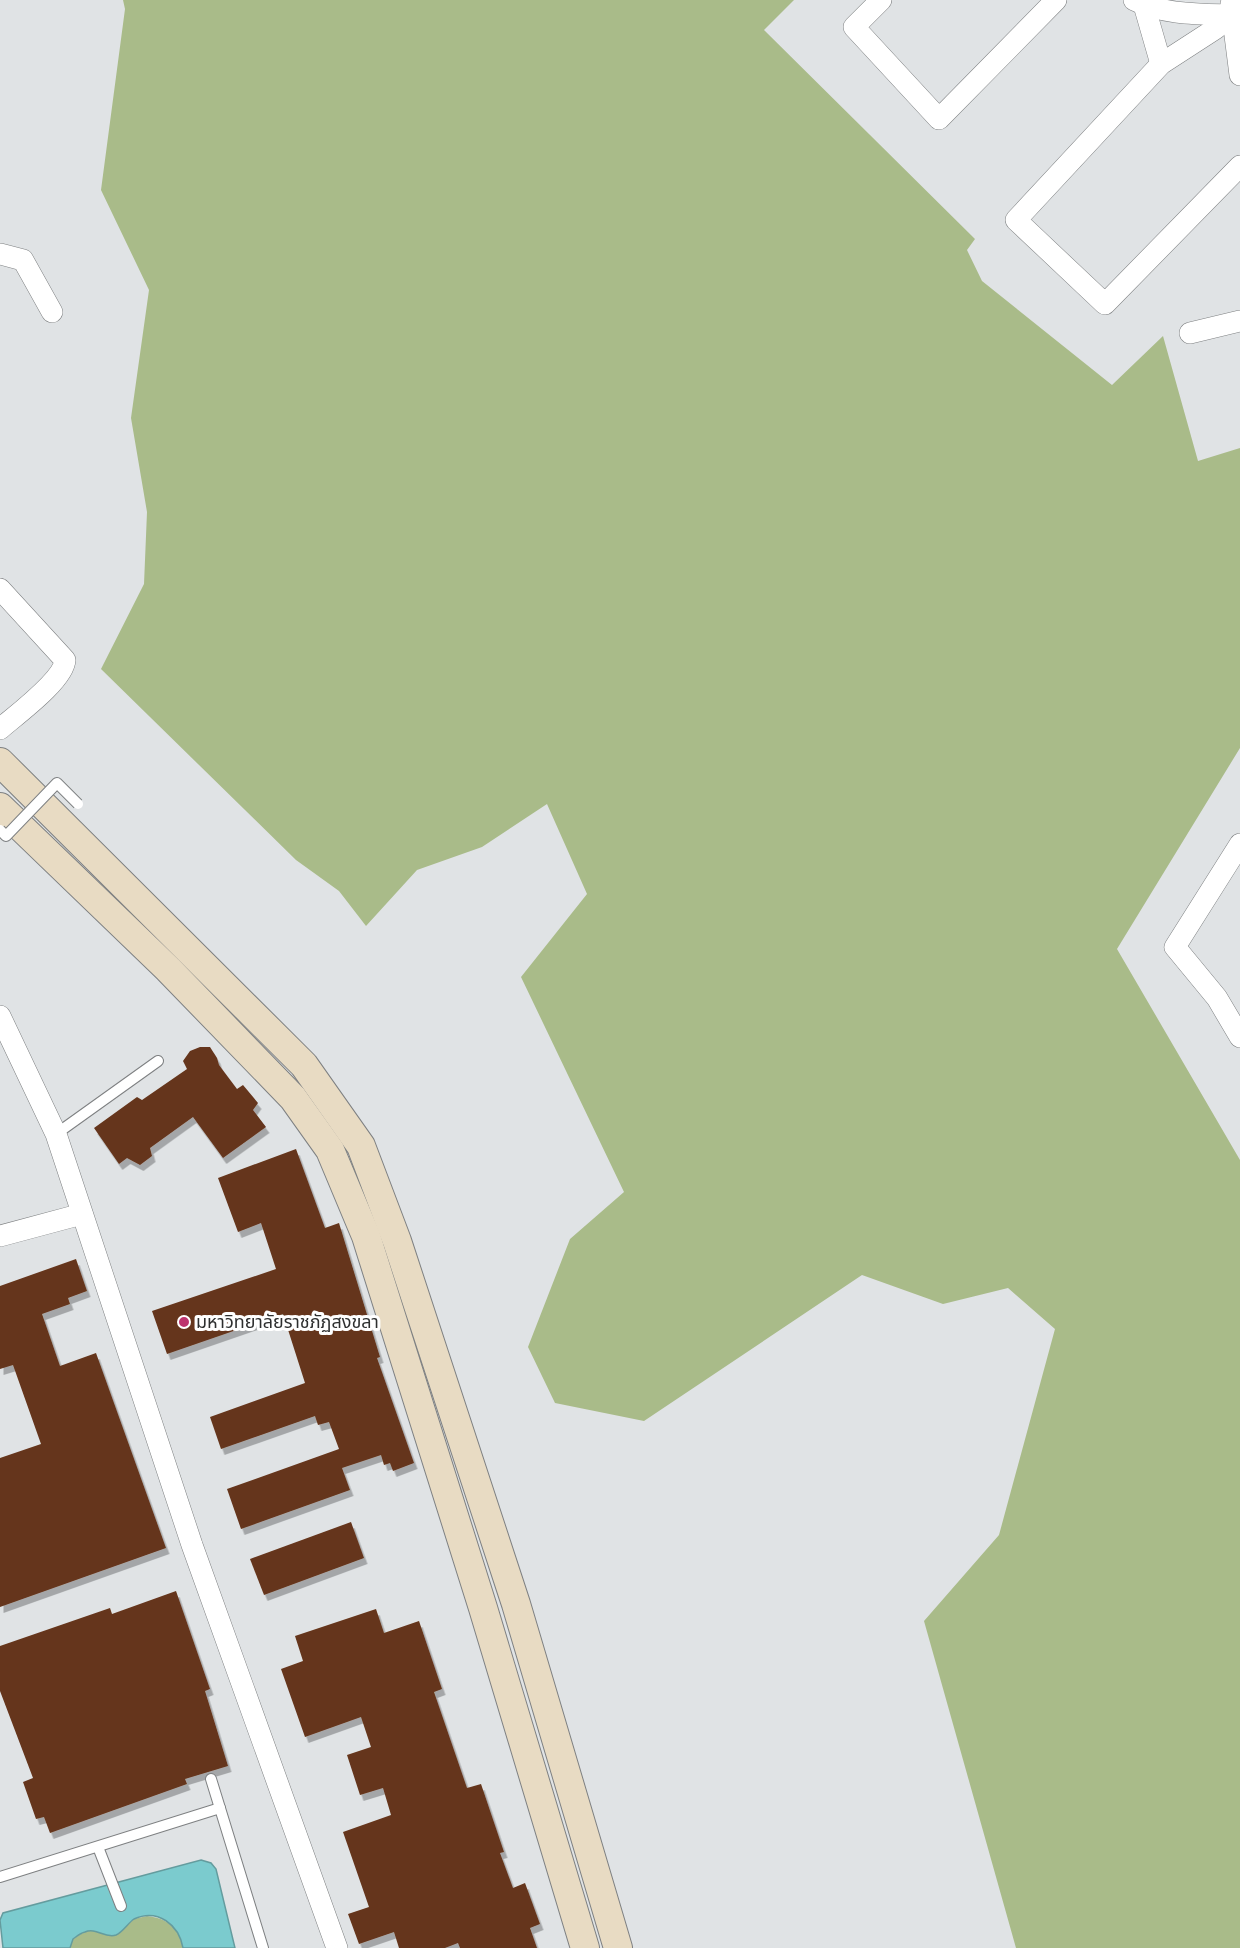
<svg xmlns="http://www.w3.org/2000/svg" width="1240" height="1948" font-family="'DejaVu Sans','Noto Sans Thai',sans-serif">
	<style>
		.green { fill: #a9bb89 }
		.water { fill: #7bcbce; stroke: #649c9e; stroke-width: 1.5 }
		.building { fill: #65351b; filter: url(#shadow) }
		.lines { fill: none; stroke-linecap: round; stroke-linejoin: round }
		.service-casing { stroke: #7e8082; stroke-width: 12 }
		.minor-casing { stroke: #7e8082; stroke-width: 22 }
		.secondary-casing { stroke: #7e8082; stroke-width: 30 }
		.service { stroke: #fff; stroke-width: 10 }
		.minor { stroke: #fff; stroke-width: 21 }
		.secondary { stroke: #e8dbc3; stroke-width: 28 }
		.service-bridge-casing { stroke: #7e8082; stroke-width: 12; stroke-linecap: butt }
		.service-bridge { stroke: #fff; stroke-width: 10 }
		.poi-dot { fill: #bd336d; stroke: #fff; stroke-width: 2 }
		.labels { text-anchor: middle; stroke-width: 6; stroke-linejoin: round; paint-order: stroke }
		.poi-label { font-size: 18px; fill: #2e2f2f; stroke: #fff; text-anchor: start }
	</style>
	<defs>
		<filter id="shadow"><feDropShadow dx="3.5" dy="6" stdDeviation="0" flood-color="#0004"/></filter>
	</defs>
	<rect width="100%" height="100%" fill="#e0e3e5"/>
	<g class="green">
		<path d="M123,0h671l-30,30 211,209 -8,11 15,31 130,104 51,-49 35,125 42,-13v300l-123,201 123,211v788h-224l-92,-327 75,-86 56,-206 -47,-41 -65,16 -81,-29 -218,146 -89,-18 -27,-56 42,-108 54,-47 -103,-215 66,-83 -40,-90 -65,43 -65,23 -51,56 -27,-35 -43,-31 -195,-191 43,-85 3,-72 -16,-94 18,-128 -48,-100 24,-181z"/>
		<path d="M147,1916c20,2 32,12 36,32h-113l3,-9 13,-8h11l9,4h11l17,-16z"/>
	</g>
	<path class="water" d="M201,1860l10,3 5,6 19,79h-52c-4,-23 -25,-40 -49,-29 -6,4 -11,13 -18,16 -11,4 -20,-8 -31,-3 -5,1 -9,5 -12,7l-3,9h-67l-3,-28 3,-7z"/>
	<g class="building">
		<path d="M200,1047h10l7,11 2,7 18,24 6,-4 15,18 -5,7 13,17 -43,31 -30,-41 -43,31 2,8 -12,9 -13,-7 -8,6 -25,-36 43,-31 5,3 45,-31 -4,-8 7,-10z"/>
		<path d="M296,1149l29,79 14,-5 41,134 -3,1 37,105 -21,8 -3,-8 -6,2 -3,-10 -39,13 8,22 -109,39 -14,-40 112,-40 -10,-27 -11,3 -3,-9 -94,33 -11,-32 95,-34 -22,-69 -116,40 -15,-43 124,-42 -15,-46 -23,9 -20,-54z"/>
		<path d="M76,1259l11,32 -19,7 2,6 -28,10 18,52 36,-13 70,195 -166,59v-149l41,-14 -28,-79 -13,4v-83z"/>
		<path d="M351,1522l13,36 -100,37 -14,-36z"/>
		<path d="M176,1591l34,98 -5,2 23,75 -43,13 2,5 -137,49 -6,-16 -8,2 -13,-37 10,-4 -33,-87v-45l110,-38 2,6z"/>
		<path d="M376,1609l8,24 35,-12 23,68 -8,3 33,96 14,-4 23,68 -4,1 13,35 12,-5 15,41 -10,4 7,20h-77l-2,-5 -13,5h-46l-5,-16 -35,12 -11,-30 21,-7 -26,-75 48,-17 -8,-27 -23,7 -13,-40 24,-8 -10,-30 -56,20 -24,-68 22,-8 -8,-25z"/>
	</g>
	<g class="lines">
		<g class="service-casing">
			<g id="service">
				<path d="M56,1134l102,-73"/>
				<path d="M211,1779l52,169"/>
				<path d="M98,1847l23,59"/>
				<path d="M0,1877l220,-69"/>
			</g>
		</g>
		<g class="minor-casing">
			<g id="minor">
				<path d="M881,0l-27,27 85,92 117,-119"/>
				<path d="M1134,0c29,15 67,14 99,15"/>
				<path d="M1231,4l9,71"/>
				<path d="M1144,5l17,59"/>
				<path d="M1233,15l-18,14 -54,35 -145,156 89,84 135,-138"/>
				<path d="M0,254l23,6 29,52"/>
				<path d="M1190,333l50,-12"/>
				<path d="M0,589l65,71c-1,20 -49,55 -65,69"/>
				<path d="M1240,844l-65,103 42,51 23,39"/>
				<path d="M0,1016l56,118 136,411 145,403"/>
				<path d="M0,1236l82,-22"/>
			</g>
		</g>
		<g class="secondary-casing">
			<g id="secondary">
				<path d="M0,762l304,303 57,81 36,95 119,363 102,344"/>
				<path d="M0,807l168,162 125,129 37,52 36,86 117,372 102,340"/>
			</g>
		</g>
		<use href="#service" class="service"/>
		<use href="#minor" class="minor"/>
		<use href="#secondary" class="secondary"/>
		<g class="service-bridge-casing">
			<path id="service-bridge" d="M0,830l6,6 51,-53 21,21"/>
		</g>
		<use href="#service-bridge" class="service-bridge"/>
	</g>
	<circle class="poi-dot" cx="184" cy="1322" r="6"/>
	<g class="labels">
		<g class="poi-label">
			<text x="196" y="1328">มหาวิทยาลัยราชภัฏสงขลา</text>
		</g>
	</g>
</svg>
